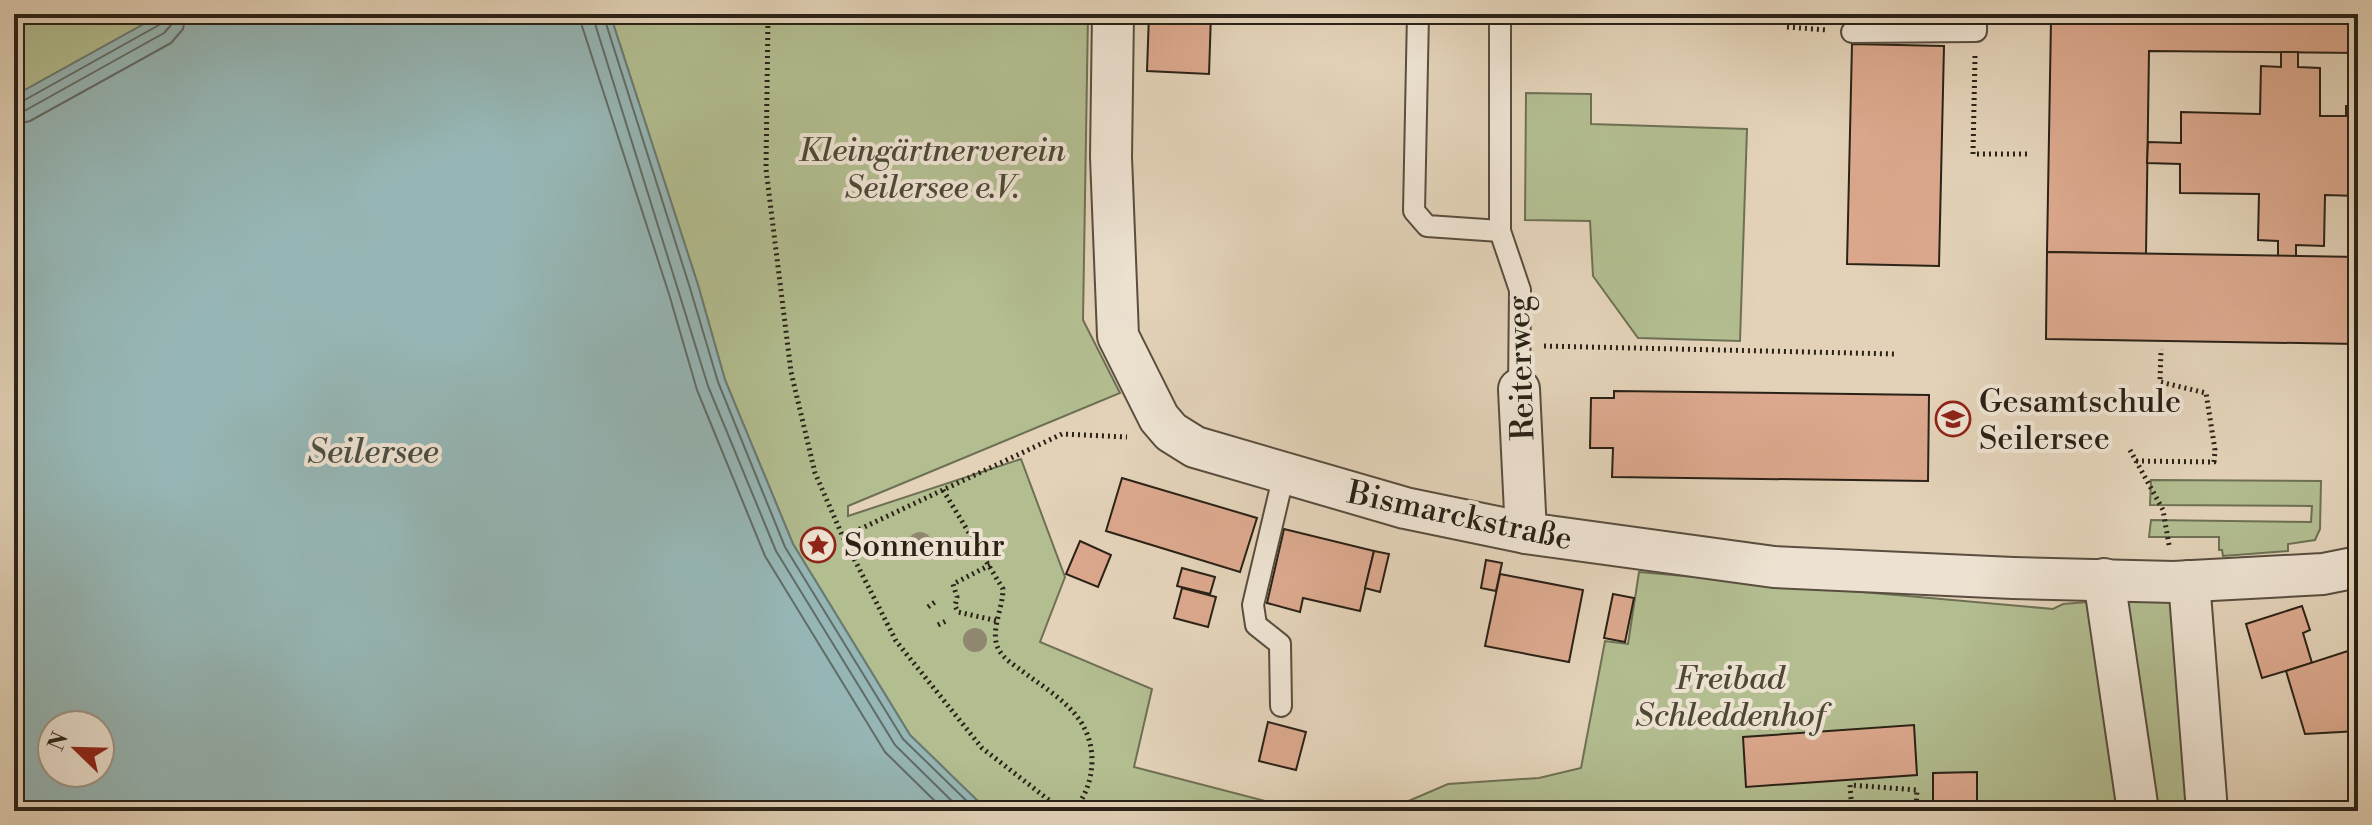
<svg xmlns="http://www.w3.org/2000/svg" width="2372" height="825" font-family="'Libre Bodoni',serif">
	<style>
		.green { fill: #b2bd90; stroke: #6e7054; stroke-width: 2 }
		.water { fill: #96b6b5; stroke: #6b7b76; stroke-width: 2; fill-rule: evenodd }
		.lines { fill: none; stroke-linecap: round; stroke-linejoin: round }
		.shore { stroke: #606c66; stroke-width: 2 }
		.building { fill: #dba88d; stroke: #2b2217; stroke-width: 2 }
		.lane-casing { stroke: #594e3f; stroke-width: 24 }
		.street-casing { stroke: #594e3f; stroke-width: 44 }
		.path { stroke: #2b2217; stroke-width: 5; stroke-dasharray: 2 4; stroke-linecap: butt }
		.lane { stroke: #ede2d1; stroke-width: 20 }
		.street { stroke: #ede2d1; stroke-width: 40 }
		.tree { fill: #908770 }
		.labels { text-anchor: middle; stroke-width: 8; stroke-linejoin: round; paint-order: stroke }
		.park-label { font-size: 32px; font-style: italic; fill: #4d4935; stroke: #ede2d1 }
		.street-label { font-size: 32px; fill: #2b2217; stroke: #ede2d1 }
		.poi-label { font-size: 32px; fill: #2b2217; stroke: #ede2d1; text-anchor: start }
		.water-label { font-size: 34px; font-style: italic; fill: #4b4e46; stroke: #ede2d1 }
	</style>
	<rect width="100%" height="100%" fill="#e3d2b8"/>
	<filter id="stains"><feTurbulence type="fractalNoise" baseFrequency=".0025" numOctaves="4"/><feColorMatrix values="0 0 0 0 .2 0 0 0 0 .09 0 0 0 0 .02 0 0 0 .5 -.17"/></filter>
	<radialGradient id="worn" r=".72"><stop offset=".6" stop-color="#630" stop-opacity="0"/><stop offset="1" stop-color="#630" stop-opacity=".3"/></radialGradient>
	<g class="green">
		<path d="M14,14h148l-148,82z"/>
		<path d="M610,14h478l-5,306 37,73 -272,113v10l173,-57 44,118 -25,65 112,47 -18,78 170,44h-316l-78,-76 -117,-191 -68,-164 -27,-95z"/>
		<path d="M1526,93l65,1v30l156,5 -7,212 -102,-3 -45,-62 -3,-55 -65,-1z"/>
		<path d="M2151,480l170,1 -1,48 -5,11 -27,4v7l-65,5 -1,-6h-3v-13h-70l2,-17 160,2 1,-16 -162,-1z"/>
		<path d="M1639,572l414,37 10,-5 112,-9 20,216h-864l59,-2 58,-25 91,-6 42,-10 24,-127 23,3z"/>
	</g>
	<path class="water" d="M162,14h448l88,271 27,95 68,164 117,191 78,76h-974v-715zM52,725h48v48h-48z"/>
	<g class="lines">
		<g class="shore">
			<path d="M580,14l2,12 87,268 28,96 68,166 120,196 60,59"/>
			<path d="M592,14l116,372 68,165 119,194 67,66"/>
			<path d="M603,14l87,274 28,94 67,165 118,192 74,72"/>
			<path d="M14,103l7,-1 138,-77 5,-11"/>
			<path d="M14,113l12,-3 138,-77 8,-9 2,-10"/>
			<path d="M14,125l16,-4 141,-78 12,-14 3,-15"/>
		</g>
	</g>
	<g class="building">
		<path d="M1149,14h62l-2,60 -62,-3z"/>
		<path d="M2027,14h331v39l-209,-2 -3,203 -99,-2 4,-232h-24z"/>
		<path d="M1852,44l92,2 -5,220 -92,-2z"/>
		<path d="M2281,52h17v15l22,1v48h26v-10h12v90l-33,-1 -1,51 -28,-1v12l-18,-1v-15l-20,-1 1,-46 -79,-1v-29l-33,-1 1,-21 33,1v-31l79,2 1,-48 20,1z"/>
		<path d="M2047,252l311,5 -2,87 -310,-5z"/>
		<path d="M1614,391l315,4 -1,86 -316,-4 1,-29h-23l1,-50h23z"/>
		<path d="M1122,478l135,40 -17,54 -134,-41z"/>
		<path d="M1284,529l90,22 -14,60 -57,-13 -3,14 -33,-9z"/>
		<path d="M1080,541l31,14 -13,32 -32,-13z"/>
		<path d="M1374,551l15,3 -9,38 -15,-4z"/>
		<path d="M1486,560l16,3 -6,28 -15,-3z"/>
		<path d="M1182,568l33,9 -5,17 -33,-8z"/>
		<path d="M1500,574l83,16 -14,72 -84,-16z"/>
		<path d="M1182,588l34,9 -8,30 -34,-9z"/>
		<path d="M1613,594l21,4 -9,44 -21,-4z"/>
		<path d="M2302,606l8,24 -7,3 9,30 -50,15 -16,-54z"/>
		<path d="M2354,649l4,11v71l-53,3 -19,-63z"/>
		<path d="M1268,722l38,10 -10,38 -37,-9z"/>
		<path d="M1914,725l3,50 -171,12 -3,-50z"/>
		<path d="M1977,772v39h-44v-38z"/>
	</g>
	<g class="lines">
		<g class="lane-casing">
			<g id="lane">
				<path d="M1418,14l-4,197 13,15 73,5"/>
				<path d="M1500,14v217l20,59 -1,99"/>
				<path d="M1852,32l124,-1v-17"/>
				<path d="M1281,706l-1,-62 -24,-19 -3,-20 31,-131"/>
			</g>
		</g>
		<g class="street-casing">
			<g id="street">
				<path d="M1113,14l-2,143 7,179 41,82 12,14 24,15 210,61 121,25 248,34 239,11 161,4 149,-8 35,-7"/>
				<path d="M1519,389l7,144"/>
				<path d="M2104,579l34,232"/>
				<path d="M2189,581l18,230"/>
			</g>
		</g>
		<g class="path">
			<path d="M768,14l-2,155 25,203 24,101 28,64 53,104 86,107 81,63"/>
			<path d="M1787,27l40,3"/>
			<path d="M1975,56l-2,98h57"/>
			<path d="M1544,346l352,8"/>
			<path d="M2130,450l33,60 6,35"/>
			<path d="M2136,461l78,1 1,-12 -9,-57 -46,-11 1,-33"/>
			<path d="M943,490l60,99c0,20 -14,43 -4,61 5,9 15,15 23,21 32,24 69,43 70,88 0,20 -6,36 -18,52"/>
			<path d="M843,537l219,-103 65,3"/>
			<path d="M990,565l-37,19 4,13 -2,9 3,6 40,9"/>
			<path d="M928,607l7,-5"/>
			<path d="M938,625l8,-4"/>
			<path d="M1852,811l-2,-26 67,5 -1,21"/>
		</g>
		<use href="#lane" class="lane"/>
		<use href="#street" class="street"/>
	</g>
	<g class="tree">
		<circle cx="920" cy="544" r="12"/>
		<circle cx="975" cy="640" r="12"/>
	</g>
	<defs>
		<g id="school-ring" transform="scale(1.8)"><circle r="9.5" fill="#ede2d1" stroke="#8f2418" stroke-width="1.5"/><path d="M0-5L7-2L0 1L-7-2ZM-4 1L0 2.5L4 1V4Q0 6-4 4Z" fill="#8f2418"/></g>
		<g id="sight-ring" transform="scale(1.8)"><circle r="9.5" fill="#ede2d1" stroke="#8f2418" stroke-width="1.5"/><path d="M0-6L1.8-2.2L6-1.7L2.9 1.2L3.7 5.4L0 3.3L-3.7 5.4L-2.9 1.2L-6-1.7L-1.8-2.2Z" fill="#8f2418"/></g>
	</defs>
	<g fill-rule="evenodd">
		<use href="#school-ring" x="1953" y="419"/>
		<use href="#sight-ring" x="818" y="545"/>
	</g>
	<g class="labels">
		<g class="park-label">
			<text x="932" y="161">Kleingärtnerverein<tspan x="932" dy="37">Seilersee e.V.</tspan></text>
			<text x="1730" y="689">Freibad<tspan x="1730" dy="37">Schleddenhof</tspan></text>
		</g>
		<g class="street-label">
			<text transform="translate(1520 368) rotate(-92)" y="11">Reiterweg</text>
			<text transform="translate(1460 515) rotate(12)" y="11">Bismarckstraße</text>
		</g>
		<g class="poi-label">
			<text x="1979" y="412">Gesamtschule<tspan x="1979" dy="37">Seilersee</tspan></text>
			<text x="844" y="556">Sonnenuhr</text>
		</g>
		<g class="water-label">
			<text x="373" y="463">Seilersee</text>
		</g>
	</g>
	<rect width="2372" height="825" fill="none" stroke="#e3d2b8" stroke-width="48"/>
	<rect x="16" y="16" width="2340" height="793" fill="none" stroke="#2b2217" stroke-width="4"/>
	<rect x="24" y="24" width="2324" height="777" fill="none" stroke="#2b2217" stroke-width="2"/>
	<g transform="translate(76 749) rotate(293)"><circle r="38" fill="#ede2d1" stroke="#9f9587" stroke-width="2"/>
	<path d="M0-6L14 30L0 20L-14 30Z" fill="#8f2418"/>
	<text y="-12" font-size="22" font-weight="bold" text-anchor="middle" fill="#2b2217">N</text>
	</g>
	<rect width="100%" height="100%" filter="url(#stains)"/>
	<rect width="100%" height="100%" fill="url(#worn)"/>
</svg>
